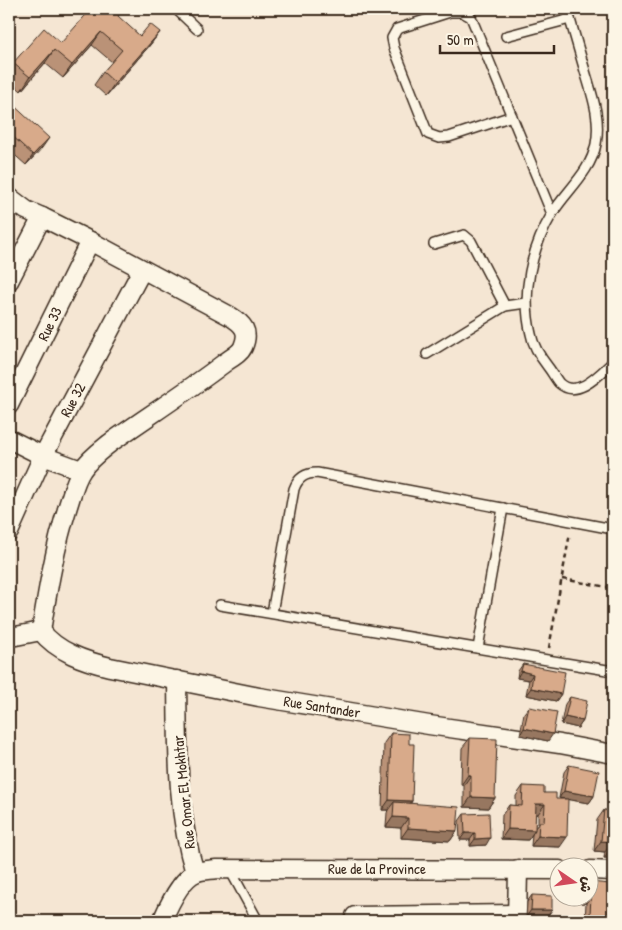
<svg xmlns="http://www.w3.org/2000/svg" width="622" height="930" font-family="'Patrick Hand','Playpen Sans Arabic',sans-serif">
	<style>
		.lines { fill: none; stroke-linecap: round; stroke-linejoin: round }
		.lane-casing { stroke: #3b2a1e; stroke-width: 12 }
		.street-casing { stroke: #3b2a1e; stroke-width: 21 }
		.path { stroke: #3b2a1e; stroke-width: 2.5; stroke-dasharray: 5 4; stroke-linecap: butt }
		.lane { stroke: #fcf5e5; stroke-width: 9 }
		.street { stroke: #fcf5e5; stroke-width: 18 }
		.wall { fill: #ba9277; stroke: #3b2a1e; fill-rule: evenodd }
		.shaded-wall { fill: #977761; stroke: #3b2a1e }
		.building { fill: #d8aa8a; stroke: #3b2a1e }
		.labels { text-anchor: middle; stroke-width: 5; stroke-linejoin: round; paint-order: stroke }
		.street-label { font-size: 15px; fill: #3b2a1e; stroke: #fcf5e5 }
	</style>
	<rect width="100%" height="100%" fill="#f5e6d3"/>
	<filter id="ink" filterUnits="userSpaceOnUse"><feTurbulence type="fractalNoise" baseFrequency=".02" numOctaves="2"/><feDisplacementMap in="SourceGraphic" scale="10" xChannelSelector="R" yChannelSelector="G"/><feConvolveMatrix kernelMatrix="1 2 1 2 8 2 1 2 1" color-interpolation-filters="sRGB"/></filter>
	<g filter="url(#ink)">
		<g class="lines">
			<g class="lane-casing">
				<g id="lane">
					<path d="M176,9l21,20"/>
					<path d="M567,9c6,20 12,41 18,62 7,24 16,47 11,73 -5,28 -30,47 -44,70 -21,35 -31,80 -21,120 2,12 10,24 17,33 4,5 7,11 11,16 18,17 41,-9 54,-21"/>
					<path d="M506,36l64,-17"/>
					<path d="M512,116l-63,21 -10,1 -11,-4 -34,-86 -2,-10 5,-9 53,-17h12l9,5 81,197"/>
					<path d="M434,244l30,-9 7,6 34,65"/>
					<path d="M427,354l78,-48 21,-3"/>
					<path d="M220,605l393,66"/>
					<path d="M272,613l22,-124c4,-11 11,-16 23,-16l296,56"/>
					<path d="M478,648l25,-140"/>
					<path d="M229,868l29,53"/>
				</g>
			</g>
			<g class="street-casing">
				<g id="street">
					<path d="M9,197l17,13 16,7 48,24 140,75c13,8 20,15 13,31 -3,7 -14,12 -20,17 -37,28 -76,53 -113,79 -10,8 -21,16 -28,27 -7,10 -10,24 -14,36 -13,41 -20,82 -27,125"/>
					<path d="M9,281l33,-64"/>
					<path d="M9,405l81,-164"/>
					<path d="M9,439l34,17 38,14"/>
					<path d="M9,532l34,-76 99,-186"/>
					<path d="M41,631c16,21 44,30 69,36l149,30 170,28 131,19 53,10"/>
					<path d="M9,635l7,1 25,-5"/>
					<path d="M177,680c1,64 -1,131 18,193"/>
					<path d="M590,870l23,1"/>
					<path d="M355,916l162,-2"/>
					<path d="M162,921c6,-14 19,-43 35,-49 6,-2 13,-2 20,-3l343,1"/>
					<path d="M517,921l1,-52"/>
				</g>
			</g>
			<g class="path">
				<path d="M562,579l51,9"/>
				<path d="M549,648l21,-115"/>
			</g>
			<use href="#lane" class="lane"/>
			<use href="#street" class="street"/>
		</g>
		<g class="wall">
			<path d="M118,17l22,19 20,-4 -10,13 -44,51 -12,-11 9,-13 9,-10 -20,-17 -29,33 -18,-15 -24,28 -12,-11v-10l4,-7 48,-20z"/>
			<path d="M9,101l33,47 -16,17 -17,-15z"/>
			<path d="M523,664l38,30 -5,7 -30,-6 3,-15 -12,-2 1,-7z"/>
			<path d="M613,694v23l-5,-1 4,-21z"/>
			<path d="M570,697l13,24 -5,7 -17,-4 4,-20z"/>
			<path d="M529,707l19,34 -28,-6 4,-22z"/>
			<path d="M391,733l18,11 3,57 -2,3 47,27 -7,10 -49,-3v-10l-15,-1 1,-14 1,-3h-6l2,-67z"/>
			<path d="M470,738l25,60 -7,10 -24,-1v-22h-3l1,-37z"/>
			<path d="M569,765l25,31 -5,7 -30,-5 5,-26z"/>
			<path d="M523,786l21,7 12,6 4,48 -29,-1 1,-12 -4,6 -27,-1 1,-24 7,-10 7,1v-10zM535,814h3v10l-3,4z"/>
			<path d="M604,810l9,1v47h-9l1,-6 -11,-1 3,-31z"/>
			<path d="M464,814l22,31 -16,1v-6h-10l-1,-19z"/>
			<path d="M590,882l20,16 2,-3 1,26h-28l1,-18h-5l1,-5h8z"/>
			<path d="M532,895l15,22h-21l1,-15z"/>
		</g>
		<g class="shaded-wall">
			<path d="M101,32l-9,13 -29,33 9,-13z"/>
			<path d="M160,32l-10,13 -44,51 9,-13z"/>
			<path d="M54,50l-9,13 -24,28 9,-14z"/>
			<path d="M49,138l-7,10 -16,17 7,-10z"/>
			<path d="M521,671l12,3 -4,6 -12,-2z"/>
			<path d="M531,688l30,6 -5,7 -30,-6z"/>
			<path d="M613,709v8l-5,-1z"/>
			<path d="M565,717l18,4 -5,7 -17,-4z"/>
			<path d="M524,728l29,6 -5,7 -28,-6z"/>
			<path d="M468,775h3l-7,10h-3z"/>
			<path d="M564,791l30,5 -5,7 -30,-5z"/>
			<path d="M471,797l24,1 -7,10 -24,-1z"/>
			<path d="M389,800l23,1 -7,10 -11,-9 -6,8h-6z"/>
			<path d="M536,804h9l-7,10h-9z"/>
			<path d="M393,817l15,1 -7,10 -15,-1z"/>
			<path d="M408,828l49,3 -7,10 -49,-3z"/>
			<path d="M508,829l27,1 -7,10 -27,-1z"/>
			<path d="M465,833h10l-5,7h-10z"/>
			<path d="M538,836l29,1 -7,10 -29,-1z"/>
			<path d="M490,838l-4,7 -16,1 5,-7z"/>
			<path d="M601,841l11,1 -7,10 -11,-1z"/>
			<path d="M611,848h2v10h-9z"/>
			<path d="M590,896h1l-5,7h-5l4,-5h5z"/>
			<path d="M531,910h21l-5,7h-21z"/>
			<path d="M590,915l19,1 -4,5h-19z"/>
		</g>
		<g class="building">
			<path d="M91,9h24l5,4 -2,3 22,20 10,-12 10,8 -45,51 -12,-11 19,-22 -21,-18 -29,33 -18,-15 -24,27 -17,-14 31,-35 17,15z"/>
			<path d="M9,101l40,37 -16,17 -24,-22z"/>
			<path d="M523,664l42,8 -4,22 -30,-6 2,-14 -12,-3z"/>
			<path d="M570,697l17,4 -4,20 -18,-4z"/>
			<path d="M529,707l28,5 -4,22 -29,-6z"/>
			<path d="M391,733l18,1v10h5l-2,57 -23,-1z"/>
			<path d="M470,738l27,1 -2,59 -24,-1v-22h-3z"/>
			<path d="M569,765l30,6 -5,25 -30,-5z"/>
			<path d="M523,786l21,1v6h12v6h12l-1,38 -29,-1 1,-14h5l1,-18h-9l-1,26 -27,-1 1,-24 13,1z"/>
			<path d="M394,802l65,5 -2,24 -49,-3v-10l-15,-1z"/>
			<path d="M604,810l9,1v37h-2l1,-6 -11,-1z"/>
			<path d="M489,813l1,25 -15,1v-6h-10l-1,-19z"/>
			<path d="M590,882l20,2 -1,32 -19,-1 1,-19h-1z"/>
			<path d="M532,895l20,1v14h-21z"/>
			<path d="M612,895h1v26h-4z"/>
		</g>
	</g>
	<g class="labels">
		<g class="street-label">
			<text transform="translate(50 324) rotate(-64)" y="5">Rue 33</text>
			<text transform="translate(73 400) rotate(-62)" y="5">Rue 32</text>
			<text transform="translate(322 707) rotate(9)" y="5">Rue Santander</text>
			<text transform="translate(184 792) rotate(-96)" y="5">Rue Omar El Mokhtar</text>
			<text x="377" y="874">Rue de la Province</text>
		</g>
	</g>
	<rect width="622" height="930" fill="none" stroke="#fcf5e5" stroke-width="30"/>
	<rect x="15" y="15" width="592" height="900" fill="none" stroke="#3b2a1e" stroke-width="2" filter="url(#ink)"/>
	<g transform="translate(574 882) rotate(103)"><circle r="24" fill="#fcf5e5" stroke="#afa495"/>
	<path d="M0-4L9 19L0 12L-9 19Z" fill="#d1495b"/>
	<text y="-8" font-size="14" font-weight="bold" text-anchor="middle" fill="#3b2a1e">ش</text>
	</g>
	<path d="M440 45v8h114v-8" fill="none" stroke="#3b2a1e" stroke-width="2.5"/>
	<text x="447" y="45" font-size="15" fill="#3b2a1e" stroke="#fcf5e5" stroke-width="4" paint-order="stroke">50 m</text>
</svg>
